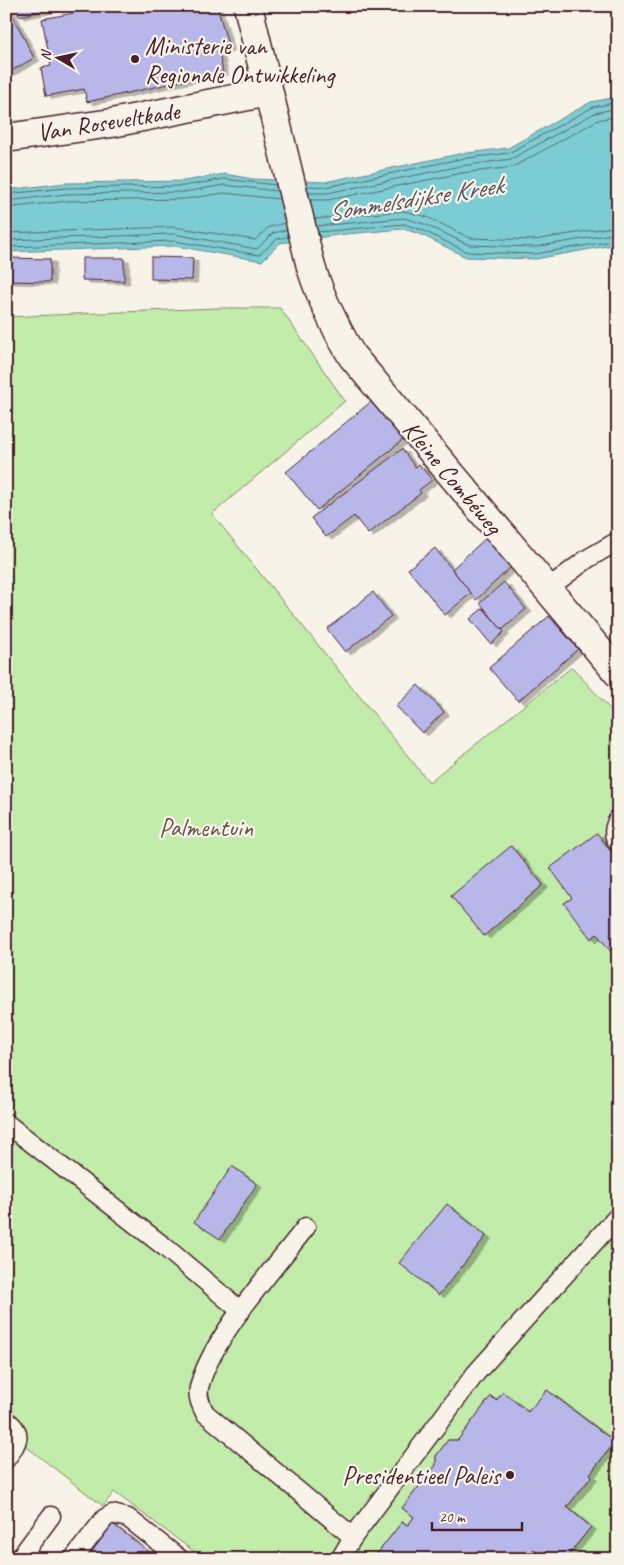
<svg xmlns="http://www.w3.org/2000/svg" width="624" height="1565" font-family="Caveat,sans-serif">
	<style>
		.green { fill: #c1eca9; stroke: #86866a }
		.water { fill: #7ccdd3; stroke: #688790 }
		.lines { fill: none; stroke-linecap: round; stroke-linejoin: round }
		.shore { stroke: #5e656e; stroke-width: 1 }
		.building { fill: #b7b8e9; stroke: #4a1f2b; filter: url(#shadow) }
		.service-casing { stroke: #4a1f2b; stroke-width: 21 }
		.minor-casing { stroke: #4a1f2b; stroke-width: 31 }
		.secondary-casing { stroke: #4a1f2b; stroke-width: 31 }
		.service { stroke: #f7f3e8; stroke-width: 18 }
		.minor { stroke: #f7f3e8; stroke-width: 28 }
		.secondary { stroke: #f7f3e8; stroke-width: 28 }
		.poi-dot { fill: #4a1f2b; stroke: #f7f3e8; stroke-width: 2 }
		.labels { text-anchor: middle; stroke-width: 4.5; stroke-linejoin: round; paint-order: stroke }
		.poi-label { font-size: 25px; fill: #4a1f2b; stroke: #f7f3e8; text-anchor: start }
		.street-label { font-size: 25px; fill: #4a1f2b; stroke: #f7f3e8 }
		.park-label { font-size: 25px; fill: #68524a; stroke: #f7f3e8 }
		.water-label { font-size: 26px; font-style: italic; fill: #59535d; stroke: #f7f3e8 }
	</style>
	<defs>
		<filter id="shadow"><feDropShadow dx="5.5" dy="3" stdDeviation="0" flood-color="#0004"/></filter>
	</defs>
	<rect width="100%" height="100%" fill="#f7f3e8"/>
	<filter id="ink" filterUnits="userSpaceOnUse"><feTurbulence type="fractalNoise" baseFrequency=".02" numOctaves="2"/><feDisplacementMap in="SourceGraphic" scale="10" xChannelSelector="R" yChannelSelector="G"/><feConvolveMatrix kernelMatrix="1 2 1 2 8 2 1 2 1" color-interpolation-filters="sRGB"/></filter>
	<g filter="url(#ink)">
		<path class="green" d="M216,308h64l65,93 -133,113 217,268 143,-115 46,51v841h-53l26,-32 -24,-20 25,-31 -2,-2 25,-32 -68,-52 -19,22 -37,-15 -33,43h-10l-12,16v9l-34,43 12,9 -6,8 -6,-3 -29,37h-169l-90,-67 -11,14 -97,-75v-1114z"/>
		<path class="water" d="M618,97v147l-82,15 -70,-2 -46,-23 -17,-5 -57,5 -66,9 -18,18 -87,-15 -169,6v-62l60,-7 118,-2 40,-7 29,5 72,3 134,-28 49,-6 83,-46z"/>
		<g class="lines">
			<g class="shore">
				<path d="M307,186l19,1 134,-28 49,-6 84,-46 25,-5"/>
				<path d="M308,193h19l134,-27 50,-7 84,-46 23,-5"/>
				<path d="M6,194l60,-6 118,-2 40,-7 52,6"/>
				<path d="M310,200h18l134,-27 51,-6 85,-47 20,-4"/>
				<path d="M6,201l61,-7 118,-2 39,-7 53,6"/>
				<path d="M6,208l61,-7 118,-2 39,-6 55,6"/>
				<path d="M315,219l89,-8 23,6 43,21 64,2 84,-14"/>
				<path d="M317,226l87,-8 20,6 45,21 66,2 83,-14"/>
				<path d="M318,232l86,-8 18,6 45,22 68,2 83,-14"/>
				<path d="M6,233l168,-6 81,13 14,-13 16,-4"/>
				<path d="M6,240l168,-6 83,15 16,-16 14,-3"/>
				<path d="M6,247l168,-6 85,14 18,-16 11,-2"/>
			</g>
		</g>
		<g class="building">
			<path d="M6,6h2l26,52 -28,16z"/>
			<path d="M17,6h50l-48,10z"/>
			<path d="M77,6h140l12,42 -10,5 4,19 -136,30 -3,-13 -38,7 -5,-28 10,-2 -9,-47 37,-7z"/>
			<path d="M151,257l42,1 -1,22 -41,-1z"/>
			<path d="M9,258l41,1v23l-42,-1z"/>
			<path d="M82,258h42v23l-42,-1z"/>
			<path d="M373,400l32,38 -88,72 -31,-38z"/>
			<path d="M402,449l13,18 4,-3 13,16 -13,10 2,3 -53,41 -14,-18 -28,21 -15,-19z"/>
			<path d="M488,536l25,29 -37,35 -24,-31z"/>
			<path d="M435,548l36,45 -26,22 -37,-46z"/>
			<path d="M504,582l22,27 -24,21 -22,-27z"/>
			<path d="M373,592l18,24 -46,36 -18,-23z"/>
			<path d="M483,608l21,24 -13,12 -21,-25z"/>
			<path d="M549,616l29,33 -60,52 -29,-33z"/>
			<path d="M418,685l26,27 -22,21 -26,-27z"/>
			<path d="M597,833l21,28v94l-3,2 -18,-23 -6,5 -27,-36 8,-5 -22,-30z"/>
			<path d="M511,846l32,39 -59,51 -33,-40z"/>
			<path d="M232,1166l25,18 -37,55 -26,-17z"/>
			<path d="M447,1204l39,32 -47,59 -40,-32z"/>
			<path d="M547,1390l68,52 -25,32 2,2 -25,31 24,20 -26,32h-20l-11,-10 -8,10h-153l29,-37 6,3 6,-8 -12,-9 34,-43v-9l12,-16h10l33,-44 5,5 7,-9 25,20z"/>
			<path d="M109,1521l49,38h-78z"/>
		</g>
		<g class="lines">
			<g class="service-casing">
				<g id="service">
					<path d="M547,589l40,-30 31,-18"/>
					<path d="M618,820c-4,6 -6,16 0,22"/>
					<path d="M6,1123l160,125 75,63"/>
					<path d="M306,1227c-31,40 -97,114 -107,161 -2,9 2,17 6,25l148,124"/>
					<path d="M6,1420c18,13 12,23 0,39"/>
					<path d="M19,1559l32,-43"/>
					<path d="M73,1559l32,-41 7,-4 16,4 52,41"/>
					<path d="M340,1559l13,-22 123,-164 142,-157"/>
				</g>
			</g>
			<g class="minor-casing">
				<path id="minor" d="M6,138l106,-15 156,-31"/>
			</g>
			<g class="secondary-casing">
				<path id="secondary" d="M248,6l63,261c10,32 24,60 41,89l266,317"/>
			</g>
			<use href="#service" class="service"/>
			<use href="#minor" class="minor"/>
			<use href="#secondary" class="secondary"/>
		</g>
	</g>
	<g class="poi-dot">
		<circle cx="135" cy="59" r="5"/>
		<circle cx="510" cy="1475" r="5"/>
	</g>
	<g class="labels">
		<g class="poi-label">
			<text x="145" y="54">Ministerie van<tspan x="145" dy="29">Regionale Ontwikkeling</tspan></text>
			<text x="500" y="1484" text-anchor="end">Presidentieel Paleis</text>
		</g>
		<g class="street-label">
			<text transform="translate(108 121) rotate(-9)" y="9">Van Roseveltkade</text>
			<text transform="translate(453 477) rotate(50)" y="9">Kleine Combéweg</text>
		</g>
		<g class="park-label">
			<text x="206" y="836">Palmentuin</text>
		</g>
		<g class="water-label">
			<text transform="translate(415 198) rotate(-9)" y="9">Sommelsdijkse Kreek</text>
		</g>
	</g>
	<rect width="624" height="1565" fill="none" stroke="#f7f3e8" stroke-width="25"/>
	<rect x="12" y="12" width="599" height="1540" fill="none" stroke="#4a1f2b" stroke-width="2" filter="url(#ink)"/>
	<g transform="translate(58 58) rotate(279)" stroke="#f7f3e8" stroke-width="4" paint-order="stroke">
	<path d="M0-4L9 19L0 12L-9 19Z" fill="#4a1f2b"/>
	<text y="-8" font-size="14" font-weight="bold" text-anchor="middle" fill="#4a1f2b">N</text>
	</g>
	<path d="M432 1522v8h90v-8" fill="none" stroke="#4a1f2b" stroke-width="2.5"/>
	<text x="439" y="1522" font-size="15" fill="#4a1f2b" stroke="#f7f3e8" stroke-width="4" paint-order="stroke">20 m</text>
</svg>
